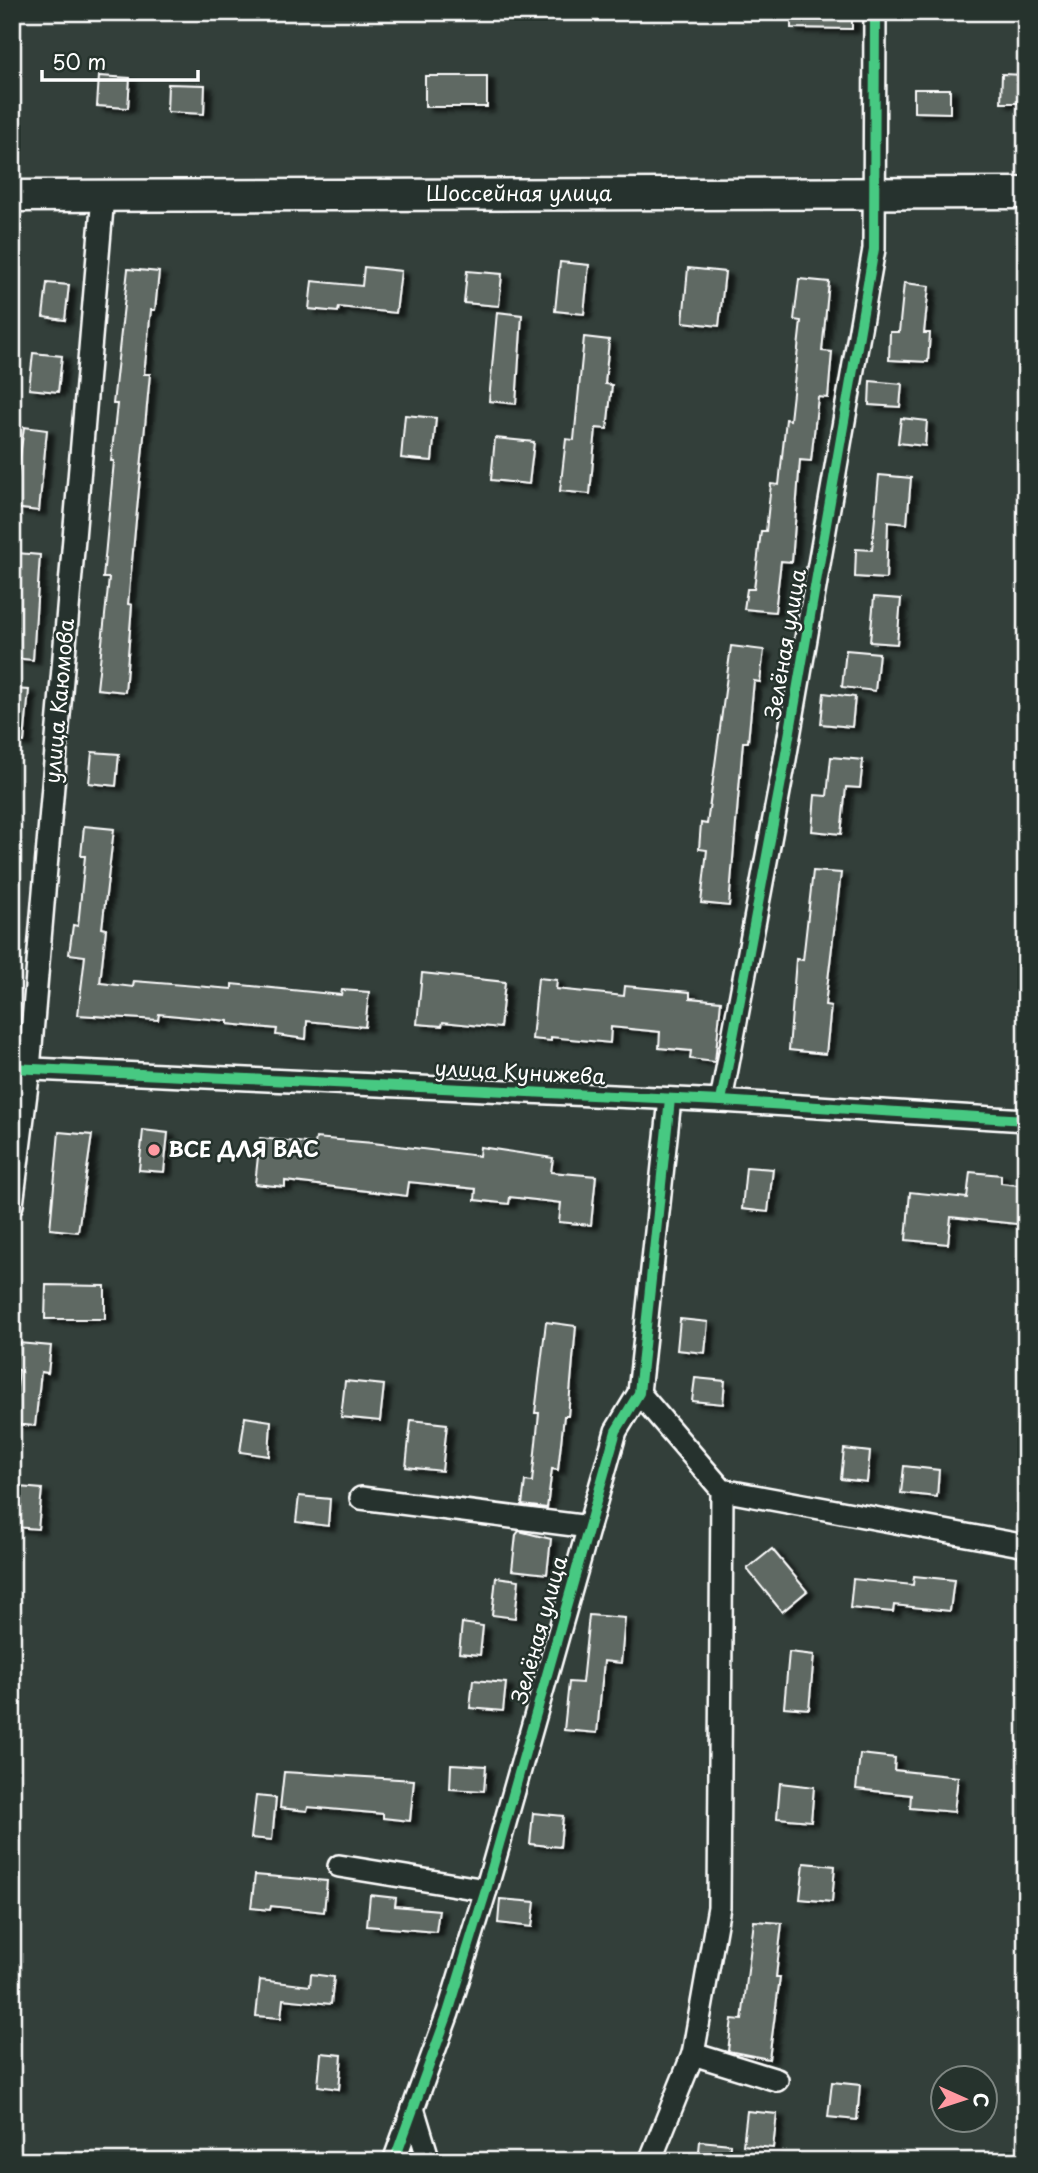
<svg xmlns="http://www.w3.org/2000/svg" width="1038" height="2173" font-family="'Playpen Sans',sans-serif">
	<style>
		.building { fill: #5f6964; stroke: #fff; stroke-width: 2; filter: url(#shadow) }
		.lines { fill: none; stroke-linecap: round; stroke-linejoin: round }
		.minor-casing { stroke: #fff; stroke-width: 26 }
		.highway-casing { stroke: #fff; stroke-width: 35 }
		.minor { stroke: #26332d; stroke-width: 21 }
		.highway { stroke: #26332d; stroke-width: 30 }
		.cycleway-casing { stroke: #26332d; stroke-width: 15 }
		.cycleway { stroke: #46c982; stroke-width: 10 }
		.poi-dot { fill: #ff9aa2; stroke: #26332d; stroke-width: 2.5 }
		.labels { text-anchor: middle; stroke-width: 5; stroke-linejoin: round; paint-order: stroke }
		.street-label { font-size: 21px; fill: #fff; stroke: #26332d }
		.poi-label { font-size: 21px; font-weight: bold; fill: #fff; stroke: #26332d; text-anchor: start }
	</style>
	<defs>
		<filter id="shadow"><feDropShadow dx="7" dy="4" stdDeviation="2" flood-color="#0009"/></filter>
	</defs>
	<rect width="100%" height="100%" fill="#333f3a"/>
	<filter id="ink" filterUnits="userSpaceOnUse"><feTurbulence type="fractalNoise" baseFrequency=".0143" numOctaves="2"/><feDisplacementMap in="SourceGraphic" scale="14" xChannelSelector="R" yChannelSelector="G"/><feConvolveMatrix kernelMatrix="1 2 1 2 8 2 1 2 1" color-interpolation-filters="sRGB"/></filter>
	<g filter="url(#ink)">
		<g class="building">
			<path d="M791,12h61v17l-61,-1z"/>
			<path d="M1002,74l24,1v28h-25z"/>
			<path d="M99,76l31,2 -2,30 -31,-2z"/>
			<rect x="425" y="76" width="62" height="31"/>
			<path d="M168,84l37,1 -1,29 -37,-2z"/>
			<path d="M914,89h36v24l-36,-1z"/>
			<path d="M560,262l29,3 -5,49 -29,-3z"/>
			<path d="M364,267l37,4 -5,42 -57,-6 -1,5 -29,-3 3,-28 50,5z"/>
			<path d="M688,268l37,4 -6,54 -36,-4z"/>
			<path d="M128,269l31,3 -4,38h-4l-7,64h6l-22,230 4,1 -7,87 -28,-3 12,-111h-6l11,-117h-3l6,-57h-4z"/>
			<path d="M467,271l35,3 -3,32 -35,-3z"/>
			<path d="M799,279l30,3 -7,69 10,1 -4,46 -10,-1 -7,64 -11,-1 -8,102 -11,-1 -6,51 -31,-3 3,-20h7l7,-58h5l5,-47 8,1 7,-66 4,1 11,-99 -7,-1z"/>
			<path d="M47,283l22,2 -4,35 -22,-3z"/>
			<path d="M904,283l25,3 -5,47h6l-2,29 -39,-2 1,-28h9z"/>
			<path d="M497,312l25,3 -6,89 -27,-3z"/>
			<path d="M584,337l25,3 -4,44 7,1 -5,44 -11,-1 -6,66 -30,-3 6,-52 8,1z"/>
			<path d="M33,353l29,3 -4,36 -29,-3z"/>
			<path d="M870,381l32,3 -2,23 -31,-2z"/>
			<path d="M405,415l31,3 -4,43 -31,-3z"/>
			<path d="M901,418l26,3 -2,25 -27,-3z"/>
			<path d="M24,427l23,3 -8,81 -26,-3z"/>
			<path d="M495,438l39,4 -5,42 -38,-4z"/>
			<path d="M879,475l32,3 -4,46 -19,-2 -2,57 -31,-2 1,-28 16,1z"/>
			<path d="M17,553l23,2 -7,105 -21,-2v-55z"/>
			<path d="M874,597l27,2 -4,45 -27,-2z"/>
			<path d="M731,646l33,4 -4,32 -6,-1 -6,61h-5l-14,164 -28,-3 6,-53 -8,-1 2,-26 6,1z"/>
			<path d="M846,650l33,3 -4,38 -33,-4z"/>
			<path d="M12,689l17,1 -5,52 -12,-1z"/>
			<path d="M824,693l31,4 -3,30 -31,-3z"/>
			<path d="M92,752l27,2 -3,32 -27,-3z"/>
			<path d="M831,757l32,3 -3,28 -14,-1 -5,47 -29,-3 3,-36 12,1z"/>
			<path d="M84,826l30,3 -12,99 4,1 -6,54 33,4 1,-6 98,8v-5l109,11 1,-5 27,2 -4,35 -58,-6 -1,18 -30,-4 1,-6 -49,-5v-3l-69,-7 -1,6 -80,-5 7,-59 -16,-2 4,-29 5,1 7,-70h-4z"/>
			<path d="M813,871l28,2 -16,132 6,1 -5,48 -37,-4 7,-91 7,1z"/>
			<path d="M422,973l83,9 -5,46 -57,-6 -1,4 -25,-2z"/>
			<path d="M538,978l19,2 -1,9 68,7 1,-10 65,6v6l31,3 -6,61 -25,-3 1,-8 -32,-3 1,-16 -49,-5 -1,16 -59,-6v4l-19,-2z"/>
			<path d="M143,1130l25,3 -4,39 -25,-2z"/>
			<path d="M59,1132l33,3 -14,97 -28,-3z"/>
			<path d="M260,1138l55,6 1,-6 57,5 106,13 1,-9 73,11 -2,14 45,4 -5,49 -32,-3 2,-19 -51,-6 -1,7 -34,-4 1,-11 -67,-7 -2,14 -122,-15v6l-30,-3z"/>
			<path d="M746,1167l27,2 -5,43 -26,-3z"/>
			<path d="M970,1172l31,3v8l25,3v39l-75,-8 -3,27 -42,-4 4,-48 57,6z"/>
			<path d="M46,1285l59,1v33h-60z"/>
			<path d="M680,1319l28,3 -3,31 -28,-3z"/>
			<path d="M546,1322l30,4 -8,90h-4l-6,54 -6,-1 -5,39 -25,-3 3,-24 7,1 7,-69h-4z"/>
			<path d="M18,1343l33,3 -3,27 -7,-1 -6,54 -22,-2 6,-54 -4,-1z"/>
			<path d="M695,1378l30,3 -2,23 -31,-3z"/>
			<path d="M345,1381l39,4 -4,36 -39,-4z"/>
			<path d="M245,1417l26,4 -2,35 -29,-4z"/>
			<path d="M411,1420l36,4 -5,47 -36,-4z"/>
			<path d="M844,1449l26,3 -3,30 -26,-3z"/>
			<path d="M904,1466l35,4 -2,27 -36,-4z"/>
			<path d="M19,1487l23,2 -4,40 -23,-2z"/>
			<path d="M299,1496l31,3 -2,27 -32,-4z"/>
			<path d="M519,1531l32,8 -4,35 -35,-4 4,-35z"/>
			<path d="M772,1549l35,42 -25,21 -35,-43z"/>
			<path d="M914,1576l40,4 -4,31 -56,-6 -1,7 -43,-4 3,-29 60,6z"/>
			<path d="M496,1577l23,3 -4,38 -23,-3z"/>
			<path d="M589,1615l36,3 -4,45 -17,-2 -7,72 -33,-3 5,-48 13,1z"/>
			<path d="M462,1623l21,3 -3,29 -21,-2z"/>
			<path d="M789,1652l25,3 -5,54 -25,-2z"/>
			<path d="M473,1680l33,3 -3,28 -33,-3z"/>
			<path d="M860,1754l35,4 -1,12 64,7 -4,35 -44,-4 1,-13 -55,-6z"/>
			<path d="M451,1764l35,2 -2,25 -34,-2z"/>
			<path d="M284,1772l130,8 -4,41 -27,-3v-4l-75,-7 -1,4 -27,-3z"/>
			<path d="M780,1783l34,4 -3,34 -34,-3z"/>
			<path d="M256,1796l20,2 -4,42 -21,-2z"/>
			<path d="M533,1813l30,3 -3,31 -30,-3z"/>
			<path d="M804,1863l31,3 -3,36 -32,-3z"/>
			<path d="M255,1875l72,6 -3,31 -53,-6 -1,4 -19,-2z"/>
			<path d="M370,1895l26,3 -1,8 44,4 -3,22 -69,-6z"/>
			<path d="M500,1899l35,3 -3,25 -34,-4z"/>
			<path d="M754,1921l28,2 -6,54h4l-11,82 -41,-8 4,-32 10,1z"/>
			<path d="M311,1974l23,3 -3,27 -48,-5 -2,19 -25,-2 4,-36 50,6z"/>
			<path d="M321,2053l21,2 -3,34 -21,-3z"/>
			<path d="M832,2082l28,3 -3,35 -29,-3z"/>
			<path d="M747,2111l30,3 -4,34 -30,-3z"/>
			<path d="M700,2141l30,3 -1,17h-31z"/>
		</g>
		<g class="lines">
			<g class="minor-casing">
				<g id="minor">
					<path d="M12,1068l709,33 305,19"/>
					<path d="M721,1101l63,-336 90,-516 1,-237"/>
					<path d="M12,1205l17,-136 74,-873"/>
					<path d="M639,1393l83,97 304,56"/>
					<path d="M361,1498l228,29"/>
					<path d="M339,1866l147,24"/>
					<path d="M693,2054l84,26"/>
					<path d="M413,2108l16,53"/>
					<path d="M394,2161l54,-148 38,-123 130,-459 23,-38 31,-294"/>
					<path d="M650,2161l43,-107 26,-147 3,-417"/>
				</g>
			</g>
			<g class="highway-casing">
				<path id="highway" d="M12,196l1014,-3"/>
			</g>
			<use href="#minor" class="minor"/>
			<use href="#highway" class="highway"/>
			<g class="cycleway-casing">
				<g id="cycleway">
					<path d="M12,1068l709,33 305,19"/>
					<path d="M721,1101l63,-336 90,-516 1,-237"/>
					<path d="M394,2161l54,-148 38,-123 130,-459 23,-38 31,-294"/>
				</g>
			</g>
			<use href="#cycleway" class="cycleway"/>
		</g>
	</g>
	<circle class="poi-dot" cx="154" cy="1150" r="7"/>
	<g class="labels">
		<g class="street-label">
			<text x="519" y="201">Шоссейная улица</text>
			<text transform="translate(786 644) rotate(-80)" y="7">Зелёная улица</text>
			<text transform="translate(60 701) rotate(-85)" y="7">улица Каюмова</text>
			<text transform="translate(520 1073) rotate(3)" y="7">улица Кунижева</text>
			<text transform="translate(540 1630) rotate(-74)" y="7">Зелёная улица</text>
		</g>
		<g class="poi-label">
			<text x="168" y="1157">ВСЕ ДЛЯ ВАС</text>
		</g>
	</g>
	<rect width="1038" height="2173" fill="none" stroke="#26332d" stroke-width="42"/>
	<rect x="21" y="21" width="996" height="2131" fill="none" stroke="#fff" stroke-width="2.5" filter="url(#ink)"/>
	<g transform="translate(964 2099) rotate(93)"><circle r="33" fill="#26332d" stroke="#7d8581" stroke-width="2"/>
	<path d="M0-5L12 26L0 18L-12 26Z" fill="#ff9aa2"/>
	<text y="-10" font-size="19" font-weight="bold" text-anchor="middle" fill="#ffffff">С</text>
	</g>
	<path d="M42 70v10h156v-10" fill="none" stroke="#ffffff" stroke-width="3.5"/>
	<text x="52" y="70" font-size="21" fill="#ffffff" stroke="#26332d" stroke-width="5" paint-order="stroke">50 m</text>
</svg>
